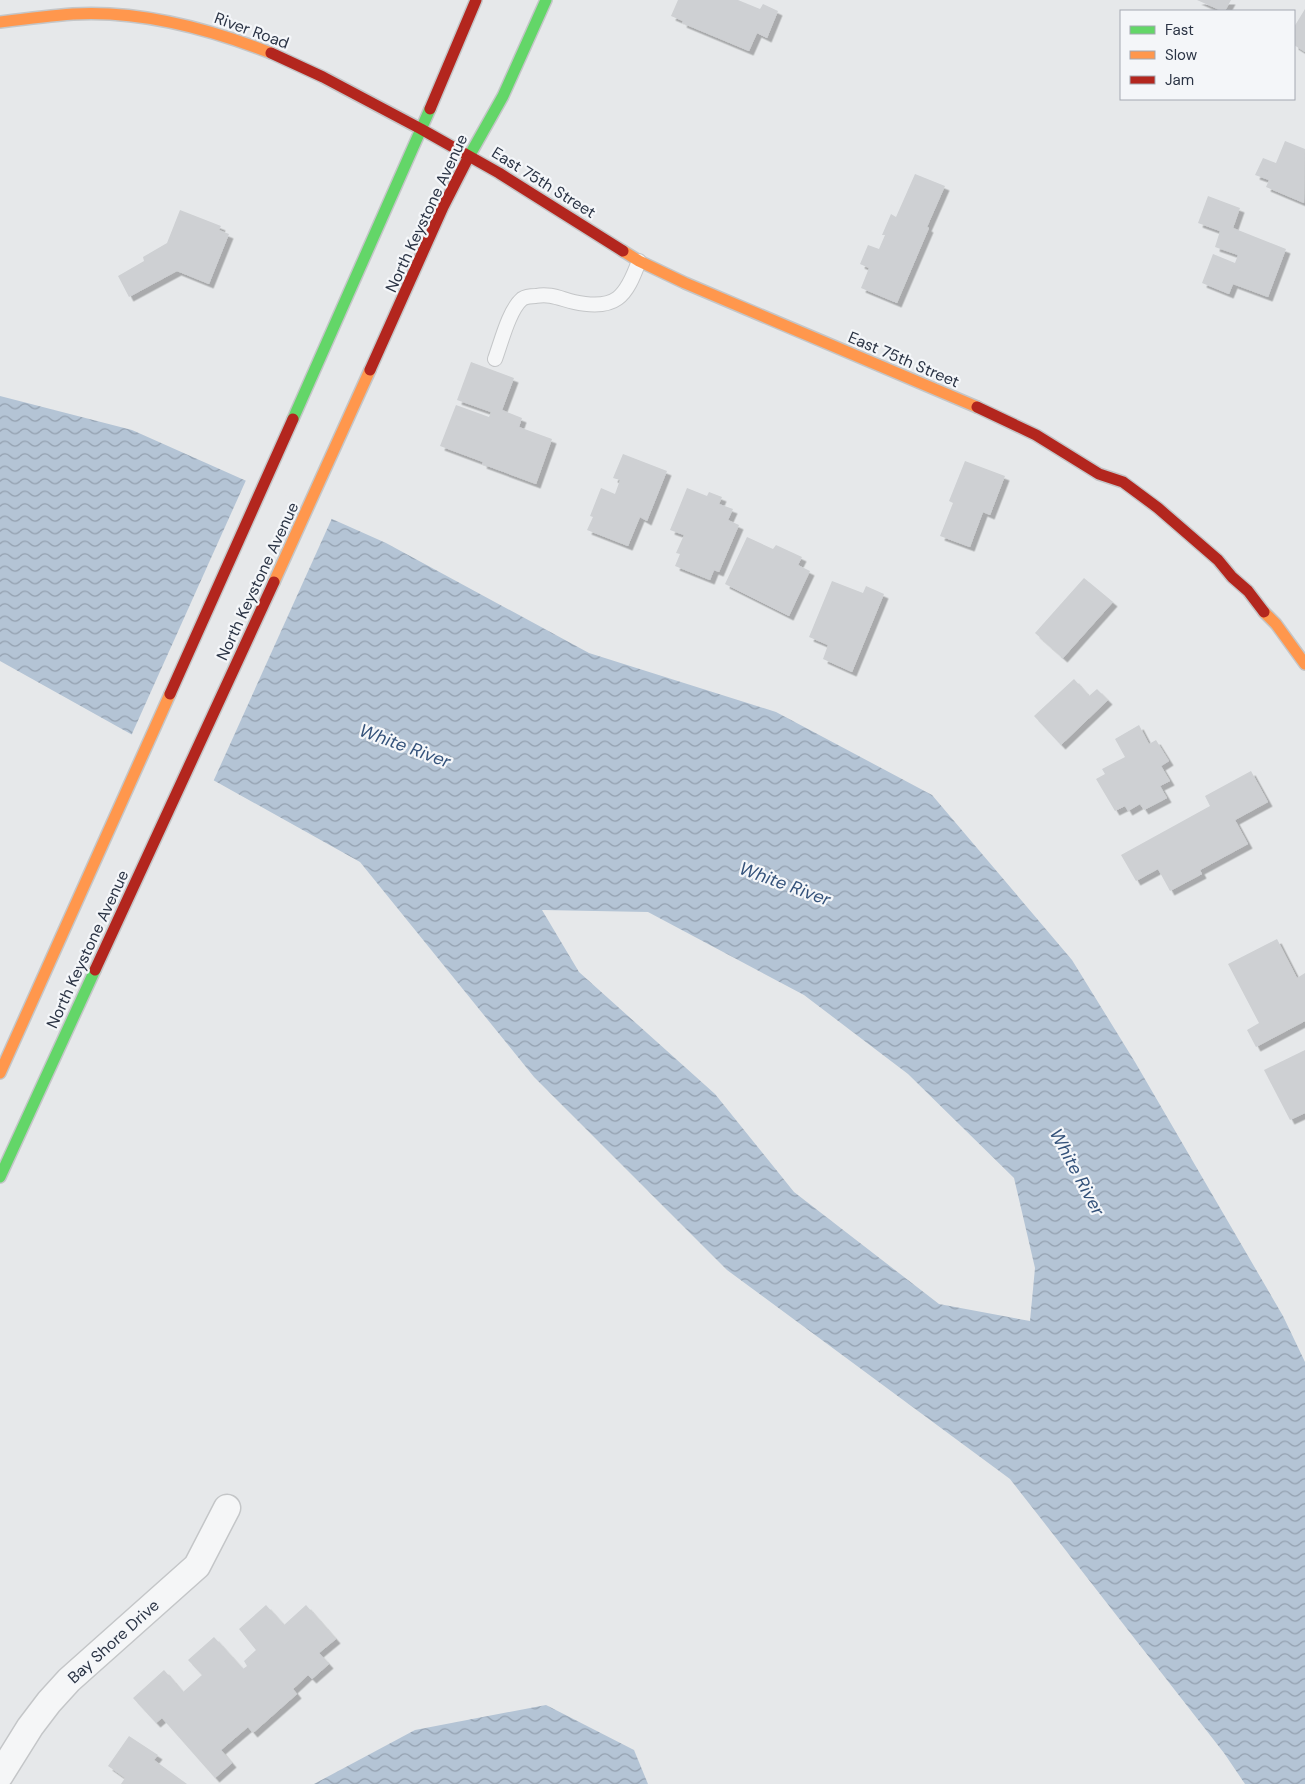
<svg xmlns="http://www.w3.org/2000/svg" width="1305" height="1784" font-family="'DM Sans',sans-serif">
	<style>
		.water { fill: url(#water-waves); fill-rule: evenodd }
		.pier { fill: #e6e8ea }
		.building { fill: #ced0d3; filter: url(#shadow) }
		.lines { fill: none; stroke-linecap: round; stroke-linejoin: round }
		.lane-casing { stroke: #c4c6c8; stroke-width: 16 }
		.street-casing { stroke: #c4c6c8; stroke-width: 29 }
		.fast-casing { stroke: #c4c6c8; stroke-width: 14 }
		.slow-casing { stroke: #c4c6c8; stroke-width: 14 }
		.jam-casing { stroke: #c4c6c8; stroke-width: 14 }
		.lane { stroke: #f5f6f7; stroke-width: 14 }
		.street { stroke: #f5f6f7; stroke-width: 26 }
		.fast { stroke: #63d668; stroke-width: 11 }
		.slow { stroke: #ff974d; stroke-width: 11 }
		.jam { stroke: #b3261e; stroke-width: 11 }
		.labels { text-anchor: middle; stroke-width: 4.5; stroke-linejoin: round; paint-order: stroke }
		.street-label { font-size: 16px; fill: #2b3445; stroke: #f4f6f9 }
		.water-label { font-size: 18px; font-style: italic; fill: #34527a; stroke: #f4f6f9 }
	</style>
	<defs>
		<pattern id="water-waves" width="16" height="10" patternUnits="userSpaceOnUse" patternTransform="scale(1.25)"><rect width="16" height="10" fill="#b4c4d5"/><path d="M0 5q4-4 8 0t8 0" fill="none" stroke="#93a0af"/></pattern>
		<filter id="shadow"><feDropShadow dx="4.5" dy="4.5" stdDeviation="0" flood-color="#0004"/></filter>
	</defs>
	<rect width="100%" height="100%" fill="#e6e8ea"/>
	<g class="water">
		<path d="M0,396l132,34 254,113 203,110 187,59 156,83 140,165 63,102 148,254 22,46v422h-60l-21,-31 -214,-274 -283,-209 -193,-193 -174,-215 -360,-201zM542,910l106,2 156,83 104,79 106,104 21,90 -5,53 -91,-17 -145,-112 -79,-98 -136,-122z"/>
		<path d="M546,1705l88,45 14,34h-334l101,-54z"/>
	</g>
	<path class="pier" d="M247,478l86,38 -120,266 -82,-46z"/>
	<g class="building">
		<path d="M678,0h60l22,9 3,-5 15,7 -11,27 -10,-5 -8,18 -67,-28 1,-2 -12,-5z"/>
		<path d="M1197,0h34l-6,11h-3z"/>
		<path d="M1305,9v43l-11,-7v-18z"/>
		<path d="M1285,141l20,8 -1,54 -38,-16 3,-7 -14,-5 8,-17 13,5z"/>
		<path d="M915,174l30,12 -18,41 2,1 -32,75 -36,-15 8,-20 -9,-4 8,-19 11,4 6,-14h-3l9,-21 5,3z"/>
		<path d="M1208,196l32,12 -7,20 53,21 -18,48 -35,-13 -4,10 -27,-11 11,-29 22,9 3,-8 -23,-8 5,-16 -22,-8z"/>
		<path d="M180,210l41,16 -2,4 10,4 -20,50 -32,-13 -48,26 -11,-21 26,-15 -1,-4 24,-14z"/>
		<path d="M471,362l43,16 -12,32 20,8 -3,9 33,12 -16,45 -54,-20 1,-2 -43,-16 16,-41 33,12 2,-5 -34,-12z"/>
		<path d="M623,454l44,17 -20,50 -7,-4 -12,29 -41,-16 6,-13 -3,-1 11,-28 14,6 5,-14 -7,-2z"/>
		<path d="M965,461l40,15 -15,39 -7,-3 -13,35 -30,-11 13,-33 -4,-2z"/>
		<path d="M687,488l20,8 2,-4 13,5 -3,7 14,5 -5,11 11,5 -20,47 -5,-2 -4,10 -35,-14 5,-12 -4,-1 8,-18 -14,-5z"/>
		<path d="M747,537l26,12 3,-4 26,12 -4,8 12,6 -21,45 -64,-32z"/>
		<path d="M1084,578l29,24 -50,56 -28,-25z"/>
		<path d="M832,581l31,12 3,-7 18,8 -32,78 -29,-13 5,-14 -19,-8z"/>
		<path d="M1074,679l15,17 8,-7 11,11 -47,45 -27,-29z"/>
		<path d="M1139,725l10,19 7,-4 13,21 -8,5 9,15 -10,5 7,12 -23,12 -4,-6 -12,7 -3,-5 -10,5 -19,-32 9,-5 -3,-5 23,-12 -10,-18z"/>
		<path d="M1251,771l17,31 -33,18 13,24 -48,26 2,4 -32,17 -12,-22 -22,12 -15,-26 89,-49 -5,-10z"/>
		<path d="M1277,939l20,39 8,-5v48l-49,26 -9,-17 12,-7 -31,-59z"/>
		<path d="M1305,1050v63l-15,7 -26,-50z"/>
		<path d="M266,1605l18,20 22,-20 30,34 -17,14 10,11 -17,15 -4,-4 -15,14 4,5 -44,39 -5,-6 -27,23 11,13 -17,15 -53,-60 -6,5 -23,-25 31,-28 19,22 19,-17 -14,-15 26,-23 29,32 4,-3 -3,-5 12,-11 -17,-21z"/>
		<path d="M129,1736l29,19 -4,5 33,24h-66l4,-6 -17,-12z"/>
	</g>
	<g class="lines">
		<g class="lane-casing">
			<path id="lane" d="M495,359c6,-16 14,-49 27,-60 3,-2 10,-3 14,-3 14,-3 25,3 38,6 42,9 52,-5 65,-41"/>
		</g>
		<g class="street-casing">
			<path id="street" d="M0,1775l30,-48 19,-25 20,-22 128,-114 30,-58"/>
		</g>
		<g class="fast-casing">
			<g id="fast">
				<path d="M467,160l36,-64 43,-96"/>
				<path d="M293,419l137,-310"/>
				<path d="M0,1177l95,-207"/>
			</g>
		</g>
		<g class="slow-casing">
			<g id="slow">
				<path d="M0,22c24,-3 48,-6 73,-8 66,-4 137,15 198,39"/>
				<path d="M623,251l16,10 46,22 292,124"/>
				<path d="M274,582l96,-212"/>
				<path d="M1264,612l12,12 29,40"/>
				<path d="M0,1073l170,-379"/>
			</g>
		</g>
		<g class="jam-casing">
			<g id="jam">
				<path d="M271,53l52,24 98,52 78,44 124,78"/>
				<path d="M430,109l46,-109"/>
				<path d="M370,370l73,-163 24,-47"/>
				<path d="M977,407l59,28 63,39 24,8 35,26 60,52 14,17 16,14 16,21"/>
				<path d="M170,694l123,-275"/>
				<path d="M95,970l179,-388"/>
			</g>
		</g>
		<use href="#lane" class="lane"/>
		<use href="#street" class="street"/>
		<use href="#fast" class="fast"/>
		<use href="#slow" class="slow"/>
		<use href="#jam" class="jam"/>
	</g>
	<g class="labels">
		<g class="street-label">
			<text transform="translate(252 30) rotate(20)" y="6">River Road</text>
			<text transform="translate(544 182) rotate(32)" y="6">East 75th Street</text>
			<text transform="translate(426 213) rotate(-65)" y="6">North Keystone Avenue</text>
			<text transform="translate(904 359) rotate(23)" y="6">East 75th Street</text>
			<text transform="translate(257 581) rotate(-65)" y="6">North Keystone Avenue</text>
			<text transform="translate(87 949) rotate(-65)" y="6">North Keystone Avenue</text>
			<text transform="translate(113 1641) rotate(-42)" y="6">Bay Shore Drive</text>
		</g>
		<g class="water-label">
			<text transform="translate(405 746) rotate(20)" y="6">White River</text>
			<text transform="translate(785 884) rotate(20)" y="6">White River</text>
			<text transform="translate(1077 1172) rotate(62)" y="6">White River</text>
		</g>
	</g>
	<rect x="1120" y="10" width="175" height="90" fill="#f4f6f9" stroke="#a4a8b1"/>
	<rect x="1130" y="26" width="25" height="8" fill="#63d668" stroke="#a4a8b1"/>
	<text x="1165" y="35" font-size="15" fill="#2b3445">Fast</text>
	<rect x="1130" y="51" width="25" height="8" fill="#ff974d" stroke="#a4a8b1"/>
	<text x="1165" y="60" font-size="15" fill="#2b3445">Slow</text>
	<rect x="1130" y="76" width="25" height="8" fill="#b3261e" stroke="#a4a8b1"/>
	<text x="1165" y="85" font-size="15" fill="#2b3445">Jam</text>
</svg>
